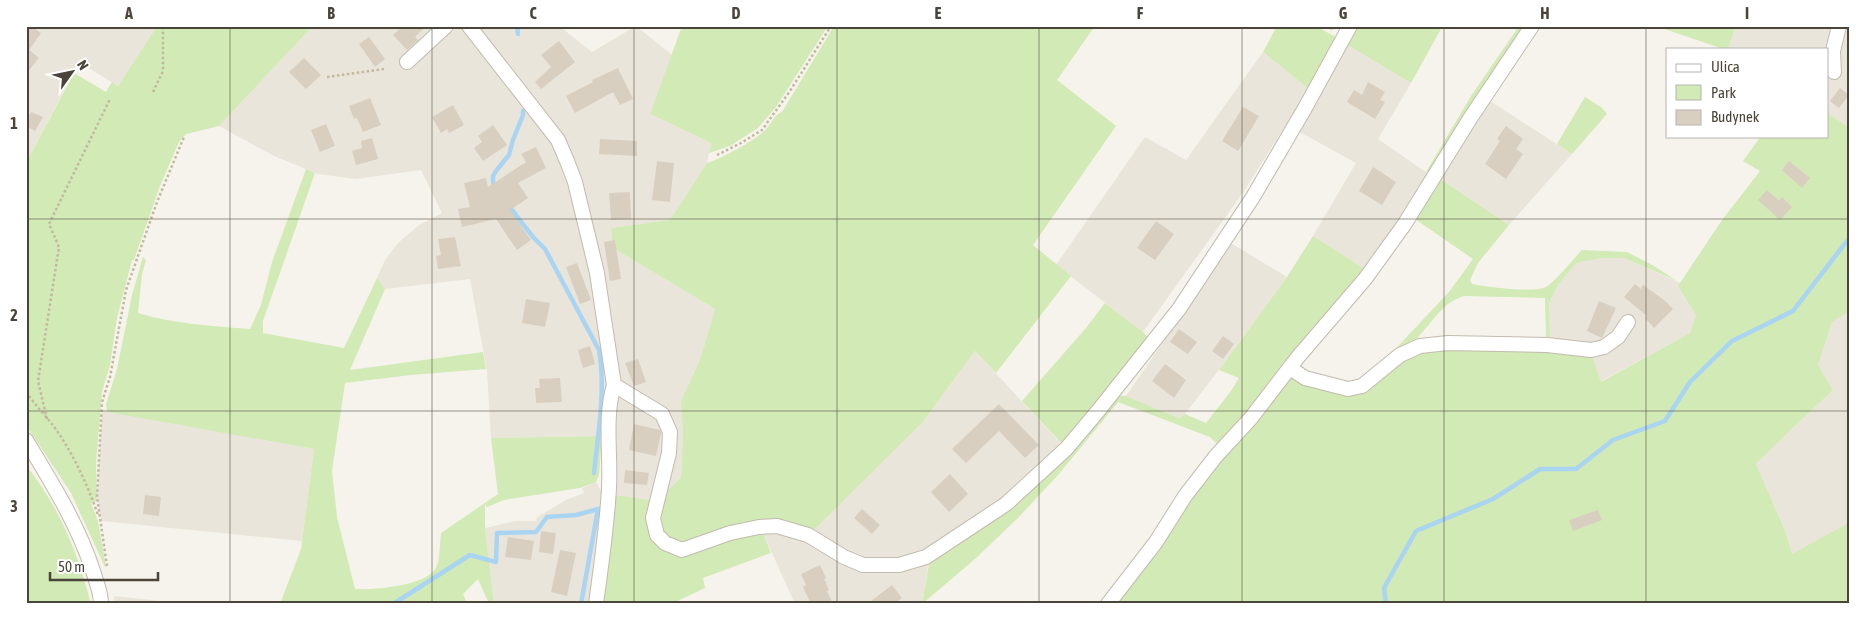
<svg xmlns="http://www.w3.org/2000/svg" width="1876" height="630" font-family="'Asap Condensed',sans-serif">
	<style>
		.residential { fill: #eae5da }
		.green { fill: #d2eab5 }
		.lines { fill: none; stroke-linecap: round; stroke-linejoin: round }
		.stream { stroke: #a9d4f2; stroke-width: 4.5 }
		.building { fill: #d8cfc1 }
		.minor-casing { stroke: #c2bbae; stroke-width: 16 }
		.path { stroke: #c4b79f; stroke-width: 2.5; stroke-dasharray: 2.5 2.5; stroke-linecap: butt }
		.minor { stroke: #fff; stroke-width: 14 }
		.grid { fill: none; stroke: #4b4439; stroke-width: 1; stroke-opacity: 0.55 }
		.neatline { fill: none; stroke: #4b4439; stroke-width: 2 }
		.grid-label { font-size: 16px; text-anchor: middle; font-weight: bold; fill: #4b4439 }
	</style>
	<rect width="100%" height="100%" fill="#f6f3ec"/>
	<g class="residential">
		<path d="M26,26h131l-39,60 -39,-24 -53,101z"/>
		<path d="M309,26h250l33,26 44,-26 36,29 -22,59 61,29 -4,20 -37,57 -59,8 2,20 102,61 -14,48 -20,44 2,32 -2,44 -24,24 -48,-6v-59l-118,2 -4,-67 -17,-92 -85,10 -8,-11 8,-18 13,-17 21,-18 23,-12 -21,-43 -65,9 -38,-5 -44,-18 -55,-30 92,-98z"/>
		<path d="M1736,26h114v102l-23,-15v-64h-99z"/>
		<path d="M1346,44l65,39 -33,56 52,36 -65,94 -52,-33 43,-73 -58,-32z"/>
		<path d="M1263,52l46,37 -67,105 -99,138 -87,-67 89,-128 41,23z"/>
		<path d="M1484,97l88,57 -63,71 -74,-50z"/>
		<path d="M1231,243l56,34 -69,94 -33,43 -6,4 -53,-22z"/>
		<path d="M1601,258h23l56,25 16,32 -6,18 -90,49 -10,-32 -43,-5 3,-11 -1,-31 9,-18 18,-22z"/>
		<path d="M1850,311v211l-58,33 -6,-22 -30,-69 39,-38 38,-36 -15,-25 14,-43z"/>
		<path d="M975,351l91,98 -136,105 -8,50h-127l-32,-71 17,-1 26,10 7,-11 109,-108z"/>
		<path d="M102,411l212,38 -12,92 -201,-20 -4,-27z"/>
		<path d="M596,482l12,22 -12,100h-102l-9,-76 30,-7h21l1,-4 31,-18 16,-6 -2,-5z"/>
		<path d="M114,596l76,8h-76z"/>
	</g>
	<g class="green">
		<path d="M157,26h152l2,2 -92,98 -33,8 -7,8 -19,44 -26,74h-2l-15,58 -7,47 -8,27 -6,72 1,37 -6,2 7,18 8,46h-1l-34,-74 -45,-68v-262l48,-90 32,19 6,-10 6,4z"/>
		<path d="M682,26h146l-52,81 -18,21 -28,18 -21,7 2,-10 -61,-29z"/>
		<path d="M834,26h261l-38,54 59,46 -83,119 38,31 -75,97 -21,-22 -53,72 -109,108c-33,-14 -53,-13 -87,-4l11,12 6,-3 20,-3 8,20 -68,25 2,10 -34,16h-71l13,-109 44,6 24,-24 2,-44 -2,-32 20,-44 14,-48 -102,-61 -2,-20 59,-8 37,-57c15,-5 45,-21 56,-31 8,-6 10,-17 19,-20z"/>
		<path d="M1277,26h38l23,12 -29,51 -46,-37z"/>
		<path d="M1357,26h85v1l-31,56 -65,-39z"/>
		<path d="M1519,26h8l-97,149 -4,-3 45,-76z"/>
		<path d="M1656,26h80l-8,23h-5z"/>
		<path d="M1585,97l16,10 6,7 -35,40 -15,-10z"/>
		<path d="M1827,113l23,15v183l-18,11 -14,43 15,25 -38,36 -39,38 30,69 6,21 58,-32v82h-736l67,-94 110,-138 58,20 73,-42 28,-3 141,6 10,29 89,-49 6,-18 -18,-29 44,-66 38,-49 -17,-10 18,-25h66z"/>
		<path d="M306,169l9,4 -52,148v12l81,15 33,-70 8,11 -35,81 133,-18 3,17 -75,6 -66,8 -13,88 5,46 18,72c19,1 71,-3 81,-21 4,-7 4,-27 5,-35l57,-39 -7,-56 111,-2 -3,39 -3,7 -16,6 -76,12 -17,7 -2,-3v24l9,76h-5l-11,-25 -15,15 4,10h-187l21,-55 13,-100 -207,-37 -1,-8 11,-35 15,-74 11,-38 3,3 -4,14 -4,39c36,11 74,13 112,16l11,-24 11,-43z"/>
		<path d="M1439,178l70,47 -31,38 -8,17 2,4c14,3 62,9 74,3 9,-5 28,-29 36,-37l45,2 27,14 23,15 -53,-23h-23l-25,5 -18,22 -9,18 1,31 -1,5h-3l-1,-41 -81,-2c-25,8 -33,30 -52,47 -8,7 -20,13 -29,19l66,-70 24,-33 -58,-40z"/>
		<path d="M1313,236l52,33 -150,183 2,-8 -7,-7 -92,-35 -59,72 -41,44 -43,41 -53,45 7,-40 27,-18 68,-49 33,-30 18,-18 41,-53h10l53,22 6,-4 21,9 25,-32 8,-13 -20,-8 68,-93z"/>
		<path d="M1105,303l38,29 6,7 -85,107 -42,-45 64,-73z"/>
		<path d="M26,465c35,46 50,83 65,139h-65z"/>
	</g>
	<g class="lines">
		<g class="stream">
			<path d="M517,26l1,8"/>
			<path d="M496,189l-3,-7v-6l3,-5 13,-16 4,-15 10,-25v-4"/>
			<path d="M508,205l25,32 12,12 54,101c7,40 -1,83 -5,123"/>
			<path d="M393,604l77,-49 26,7 1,-29 39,-1 11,-15 29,-2 22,-6 -17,95"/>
			<path d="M1386,604l-2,-16 32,-57 77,-32 47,-30h36l37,-29 52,-19 25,-39 42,-41 61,-30 57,-74"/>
		</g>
	</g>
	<g class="building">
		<path d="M26,26h5l10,7 -12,17 10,8 -13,16z"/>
		<path d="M403,26h23l-11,11 3,3 -11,10 -14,-15z"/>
		<path d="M369,37l16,22 -10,8 -16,-23z"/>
		<path d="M559,41l16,21 -34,27 -6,-7 16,-15 -10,-12z"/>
		<path d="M304,58l17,17 -15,14 -17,-17z"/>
		<path d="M618,68l15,31 -13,6 -7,-13 -38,21 -9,-17 27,-14 -1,-2z"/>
		<path d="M1368,82l17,10 -5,8 5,2 -10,17 -28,-17 7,-12 8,5z"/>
		<path d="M1840,88l9,7 -10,13 -9,-7z"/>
		<path d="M370,98l11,27 -18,7 -6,-14 -3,1 -5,-13z"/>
		<path d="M453,105l11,20 -15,8 -2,-4 -6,4 -9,-16z"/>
		<path d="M1243,107l16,9 -21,35 -16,-10z"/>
		<path d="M31,112l12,5 -8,14 -9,-5v-5z"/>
		<path d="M326,124l9,22 -15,6 -9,-22z"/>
		<path d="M493,125l14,20 -24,16 -9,-13 8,-6 -4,-6z"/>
		<path d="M1506,126l17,13 -7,10 7,5 -17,25 -21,-15 15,-23 -3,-2z"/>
		<path d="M372,138l6,21 -22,6 -4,-14 10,-3 -1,-7z"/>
		<path d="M600,139l37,2v15l-38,-2z"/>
		<path d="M536,147l10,21 -28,15 10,15 -18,12 21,30 -14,10 -21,-31 -34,8 -4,-18 12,-2 -6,-24 22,-5 2,9 38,-25 -5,-8z"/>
		<path d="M657,161l17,2 -4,39 -18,-2z"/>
		<path d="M1789,161l21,17 -8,10 -20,-18z"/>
		<path d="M1373,167l23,15 -14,23 -23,-14z"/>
		<path d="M1767,190l12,11 3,-4 10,10 -12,13 -22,-20z"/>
		<path d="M630,192l1,27 -20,1 -2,-27z"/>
		<path d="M1156,221l18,13 -19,26 -18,-12z"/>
		<path d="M455,237l6,29 -23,3 -2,-13 5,-1 -3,-16z"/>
		<path d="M615,240l6,39 -11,2 -6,-39z"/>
		<path d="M577,263l14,37 -11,4 -14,-37z"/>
		<path d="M1635,284l6,5 2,-4 21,15 9,9 -19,19 -9,-10 2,-2 -23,-19z"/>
		<path d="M526,299l24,4 -5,24 -23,-4z"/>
		<path d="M1599,301l17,7 -14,30 -15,-7z"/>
		<path d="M1179,329l18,13 -9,12 -18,-12z"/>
		<path d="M1223,336l11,8 -11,15 -11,-8z"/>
		<path d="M590,346l5,18 -12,4 -5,-18z"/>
		<path d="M638,359l8,23 -12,4 -9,-23z"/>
		<path d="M1165,364l21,16 -12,18 -22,-17z"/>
		<path d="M560,378l2,24 -26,1 -1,-15h5l-1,-9z"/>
		<path d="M999,404l40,41 -14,13 -26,-27 -33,32 -14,-14z"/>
		<path d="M634,424l26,6 1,3 -5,23 -27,-6z"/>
		<path d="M625,470l24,3 -2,12 -23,-2z"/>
		<path d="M950,474l18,20 -19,18 -18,-20z"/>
		<path d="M145,495l16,2 -2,19 -16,-2z"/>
		<path d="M862,509l18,16 -8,9 -18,-16z"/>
		<path d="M1598,510l4,10 -29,11 -4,-11z"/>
		<path d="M541,531l15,2 -3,21 -14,-2z"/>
		<path d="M508,537l26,4 -3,19 -26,-3z"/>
		<path d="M560,550l16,3 -9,43 -16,-4z"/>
		<path d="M820,565l6,13 -2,1 5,11 -2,1 6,13h-22l-8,-17 3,-2 -5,-11z"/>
		<path d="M892,585l10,13 -8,6h-27z"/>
	</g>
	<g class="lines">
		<g class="minor-casing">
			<g id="minor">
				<path d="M469,26l89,114 9,21 8,21 22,91 17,112 48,29 8,18 -1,21 -16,65 4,17 8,8 17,7 48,-17 29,-6 18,-1 31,9 36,22 19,8h36l27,-8 80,-53 60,-55 32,-38 81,-102 74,-112 52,-89 45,-82"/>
				<path d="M407,62l39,-36"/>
				<path d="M1834,72l-1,-21 6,-25"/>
				<path d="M1290,368l15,10 43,11 14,-3 38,-31 20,-9 28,-3 99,2 44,5 13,-3 14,-10 10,-15"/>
				<path d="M26,440c26,43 53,86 68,134 3,10 7,19 7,30"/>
				<path d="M596,604c5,-38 11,-77 13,-116 2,-34 -5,-70 5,-103"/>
				<path d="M1108,604l48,-62 29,-46 31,-40 35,-38 47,-61 67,-78 39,-54 67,-108 61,-91"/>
			</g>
		</g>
		<g class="path">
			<path d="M1327,26l5,3"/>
			<path d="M327,77l57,-8"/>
			<path d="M153,92l10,-21v-45"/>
			<path d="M717,155l24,-12 21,-13 28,-39 41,-65"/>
			<path d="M26,392c9,13 20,24 29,36 19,27 32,56 43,87"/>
			<path d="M47,419l-9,-38 21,-134 -10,-23 61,-125"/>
			<path d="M107,566l-10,-69 5,-95 8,-25 16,-87 31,-88 27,-65"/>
		</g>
		<use href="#minor" class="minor"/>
	</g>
	<path class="grid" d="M230,26v578M432,26v578M634,26v578M837,26v578M1039,26v578M1242,26v578M1444,26v578M1646,26v578M26,219h1824M26,411h1824"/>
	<rect width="1876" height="630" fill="none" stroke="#ffffff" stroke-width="55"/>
	<rect x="1666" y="48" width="162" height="90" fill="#ffffff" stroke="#b7b4b0"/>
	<rect x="1676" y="64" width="25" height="8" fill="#ffffff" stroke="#b7b4b0"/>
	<text x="1711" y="72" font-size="15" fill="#4b4439">Ulica</text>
	<rect x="1676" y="85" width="25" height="15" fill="#d2eab5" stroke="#b7b4b0"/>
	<text x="1711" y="98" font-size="15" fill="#4b4439">Park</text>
	<rect x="1676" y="110" width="25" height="15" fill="#d8cfc1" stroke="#b7b4b0"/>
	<text x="1711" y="122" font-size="15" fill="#4b4439">Budynek</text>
	<g transform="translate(72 72) rotate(57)" stroke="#ffffff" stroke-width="4" paint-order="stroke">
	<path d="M0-4L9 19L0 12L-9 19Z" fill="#4b4439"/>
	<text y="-8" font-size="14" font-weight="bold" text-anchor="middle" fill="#4b4439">N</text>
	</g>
	<path d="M50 572v8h108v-8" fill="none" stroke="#4b4439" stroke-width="2.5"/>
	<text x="58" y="572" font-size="15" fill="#4b4439" stroke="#ffffff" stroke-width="4" paint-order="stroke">50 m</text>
	<rect x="28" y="28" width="1820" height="574" class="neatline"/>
	<g class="grid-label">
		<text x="129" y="19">A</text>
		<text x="331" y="19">B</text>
		<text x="533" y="19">C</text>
		<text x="736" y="19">D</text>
		<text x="938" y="19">E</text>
		<text x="1140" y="19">F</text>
		<text x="1343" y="19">G</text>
		<text x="1545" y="19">H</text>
		<text x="1747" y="19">I</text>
		<text x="14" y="129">1</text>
		<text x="14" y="321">2</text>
		<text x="14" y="512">3</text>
	</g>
</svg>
